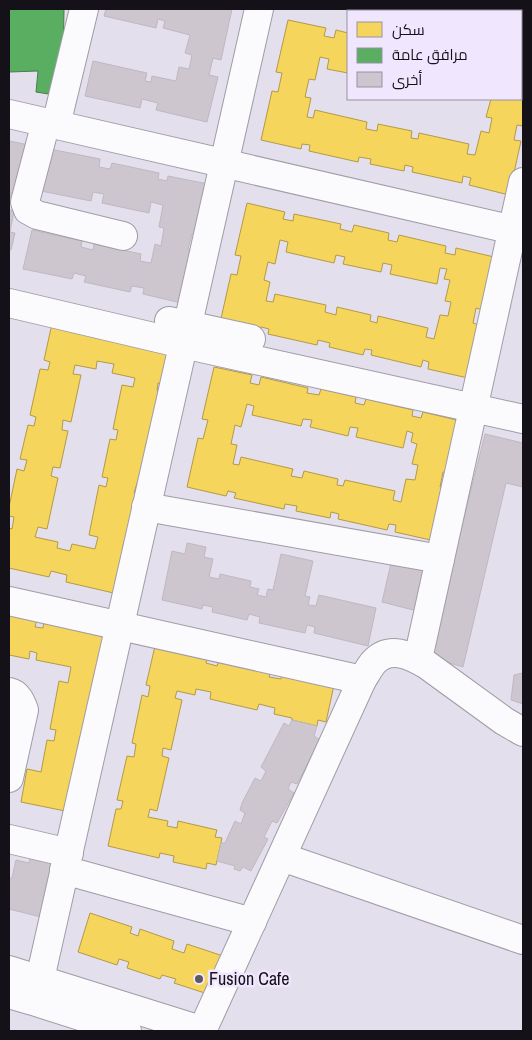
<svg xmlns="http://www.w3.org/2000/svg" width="532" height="1040" font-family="'Archivo Narrow',Cairo,sans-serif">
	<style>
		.homes { fill: #f6d55c; stroke: #b29a48; fill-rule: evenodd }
		.public { fill: #5aae61; stroke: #457f4b }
		.building { fill: #cdc6ce; stroke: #bfb8c1 }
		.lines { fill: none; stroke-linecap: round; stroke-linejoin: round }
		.minor-casing { stroke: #a09ca6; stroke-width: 30 }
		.minor { stroke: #fbfafc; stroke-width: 28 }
		.poi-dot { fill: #5d5963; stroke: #f0e7fe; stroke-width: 2 }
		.labels { text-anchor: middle; stroke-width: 5; stroke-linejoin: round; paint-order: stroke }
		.poi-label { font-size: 18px; fill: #151119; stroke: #f0e7fe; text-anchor: start }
	</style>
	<rect width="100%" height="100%" fill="#e4dfec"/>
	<g class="homes">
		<path d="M288,20l38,8 -2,8 10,2 2,-8 12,3v40l-21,-4 2,-10 -9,-2 -5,23 -6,-1 -4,18 6,1 -4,19 6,1 2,-8 52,12 -1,7 11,2 1,-7 34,7 -1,7 7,1 1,-6 50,11 -2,10 8,1 6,-24 8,2 3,-15 -6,-1 5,-18h30v-29l2,1v55l-6,-1 -3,15 7,1 -12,54 -40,-10 2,-7 -8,-2 -1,7 -50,-11 1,-5 -8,-2 -1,6 -34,-7 1,-5 -12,-2 -1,5 -49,-11 1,-6 -8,-1 -1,5 -40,-9 11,-49 6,1 4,-19 -6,-1z"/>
		<path d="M247,203l38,9 -2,7 10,2 1,-7 47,10 -1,5 12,3 2,-7 35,8 -1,7 9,2 2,-7 47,11 -1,7 10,2 1,-7 38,9 -11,53 -7,-2 -3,15 6,2 -11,53 -40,-9 1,-7 -6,-2 -2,7 -50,-12 1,-5 -7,-1 -2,6 -34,-8 1,-4 -12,-3 -1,5 -49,-11 1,-5 -8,-2 -1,5 -40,-9 11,-49 6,1 4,-19 -6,-1zM280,240l8,2 -2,10 48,11 2,-8 9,2 -2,7 38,8 2,-9 9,2 -2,9 47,10 3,-16 7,1 -3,10 6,1 -5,21 6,1 -3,14 -8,-1 -6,24 -8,-2 2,-9 -50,-12 -1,7 -7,-2 1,-6 -34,-8 -1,8 -11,-3 1,-7 -51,-11 -2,8 -7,-1 4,-19 -6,-2 4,-18 7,2z"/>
		<path d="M53,319l122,30 -9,36 -8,-2 -1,8 7,2 -12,50 -5,-2 -2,7 6,1 -8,35 -6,-1 -3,10 7,1 -10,45 -6,-1 -3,12 6,1 -10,43 -52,-12 1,-7 -16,-4 -2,6 -40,-9v-40l3,1 2,-12 -5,-1v-9l8,-38 7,2 3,-11 -7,-1 8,-34 6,1 2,-9 -6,-2 10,-46 8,1 2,-8 -6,-2zM97,361l17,3 -2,9 23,5 -2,9 -11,-2 -9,44 5,1 -2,10 -6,-1 -8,38 6,1 -2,9 -7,-2 -10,50 9,2 -3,12 -23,-5 -2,7 -13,-3 1,-6 -23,-5 3,-10 9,2 11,-51 -7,-2 2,-9 7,1 8,-37 -6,-1 1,-10 8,2 10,-47 -8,-1 2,-9 21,4z"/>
		<path d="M214,367l38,8 -2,8 9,2 2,-8 47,11 -1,5 12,2 2,-6 35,8 -1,6 9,2 2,-6 47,11 -1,6 9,2 2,-6 38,9 -11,52 -7,-1 -3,15 6,1 -11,53 -40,-9 1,-7 -7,-1 -2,6 -49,-11 1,-5 -8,-2 -1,6 -34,-7 1,-5 -12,-2 -1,5 -50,-11 2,-5 -8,-2 -2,5 -39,-9 11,-49 5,1 5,-19 -6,-1zM247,404l7,2 -2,9 49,11 2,-7 9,1 -2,7 38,9 2,-9 8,1 -2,9 47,11 4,-17 6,2 -2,9 6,2 -5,20 6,1 -3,15 -9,-1 -5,23 -8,-2 2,-9 -50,-11 -2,6 -6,-1 1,-6 -34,-8 -2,7 -11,-2 2,-7 -52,-12 -2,8 -6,-1 4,-19 -6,-1 4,-19 6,2z"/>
		<path d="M9,613l28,6 -2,8 8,1 1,-7 66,14 -23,102 -7,-1 -2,10 5,2 -13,64 -49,-10 6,-33 14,3 6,-32 7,1 2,-11 -6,-1 9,-48 9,2 3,-16 -35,-7 1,-7 -7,-2 -1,8 -20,-4z"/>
		<path d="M155,646l52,12 -1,5 11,3 2,-6 52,11 -2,6 12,2 1,-5 52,11 -8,37 -8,-2 -1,6 -25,-6v-2l-18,-4 1,-6 -16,-4 -2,6 -47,-11 1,-7 -15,-3 -1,6 -18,-4 -2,7 7,2 -11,50 -8,-2 -1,8 7,2 -12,53 -7,-2 -2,8 20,4 -1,5 10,2 1,-7 39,9 -2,7 7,1 -6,27 -9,-2 -1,6 -33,-7 1,-6 -14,-3 -1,5 -51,-12 8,-37h5l2,-8 -6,-1 10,-44 7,1 2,-13 -4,-1 10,-48 6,2 2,-11 -4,-1z"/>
		<path d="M90,913l42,14 -2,6 8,3 2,-7 34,12 -2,8 12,4 3,-9 36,12 -12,39 -37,-12 2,-4 -14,-4 -2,4 -33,-11 2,-6 -10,-3 -2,6 -39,-13z"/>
	</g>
	<path class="public" d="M9,9h55l-1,57 -8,29 -19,-3 2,-21 -29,1z"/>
	<g class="building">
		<path d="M106,9h126l-11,51 -8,-2 -4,17 9,2 -11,45 -51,-12 2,-7 -16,-4 -2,9 -55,-12 8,-35 54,12 -2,8 6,1 1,-6 24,5 3,-14 10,2 3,-14 -7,-2 5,-18 -27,-7 2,-7 -7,-2 -2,9 -52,-12z"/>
		<path d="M9,141l20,4 -13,49 -5,-1 -2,11z"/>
		<path d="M50,149l50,10 -1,8 11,2 2,-6 47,10 -1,6 9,2 1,-5 40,8 -11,51 -5,-1 -4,15 4,1 -11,53 -38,-9 1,-6 -12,-2 -2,6 -46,-10 2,-6 -12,-3 -2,6 -49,-10 9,-39 50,11 -1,6 12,3 1,-6 47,10 -1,7 11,2 4,-19 6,2 3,-18 -5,-1 4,-22 -12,-3 -2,11 -47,-10 2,-9 -11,-2 -2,9 -50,-10z"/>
		<path d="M9,210l5,1 -4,21 5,1 -4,17h-2z"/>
		<path d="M485,434l38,9v44l-17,-4 -43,184 -34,-10z"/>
		<path d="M187,543l19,4 -2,10 9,2 -4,18 10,2 1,-5 31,7 -1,6 9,2 -2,6 9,2 2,-8 5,1 8,-36 32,7 -8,35 5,1 -2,8 8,1 3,-11 57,13 -8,38 -54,-13 1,-6 -8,-2 -2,8 -46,-10 1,-6 -11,-3 -2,6 -35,-8 1,-5 -10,-2 -1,4 -40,-9 10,-49 13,3z"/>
		<path d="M392,559l40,10 -11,43 -39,-10z"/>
		<path d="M523,673v31l-12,-4 3,-25z"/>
		<path d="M292,720l25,6 -3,10 6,4 -23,44 -6,-2 -3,7 6,4 -17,30 -5,-2 -8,16 4,2 -17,32 -8,-4 -3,4 -6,-2 1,-3 -18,-5 4,-18h4l10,-22 6,3 4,-11 -5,-3 2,-7 13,-25 6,3 5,-10 -5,-4 23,-44 5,3z"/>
		<path d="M31,854l27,6 -13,58 -36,-9v-31h3l4,-18 13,3z"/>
	</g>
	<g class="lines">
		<g class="minor-casing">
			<g id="minor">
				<path d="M405,9l11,2"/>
				<path d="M521,36h2"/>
				<path d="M9,114l514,118"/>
				<path d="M46,122l-21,80 3,8 9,5 86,21"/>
				<path d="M56,125l28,-116"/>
				<path d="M9,303l174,41 340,75"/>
				<path d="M169,321l82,18"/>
				<path d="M146,507l294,52"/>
				<path d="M9,601l353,79"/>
				<path d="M418,659l105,-477"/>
				<path d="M9,692c9,2 12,10 15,18l-15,68"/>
				<path d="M9,839l60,14"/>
				<path d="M282,857l241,83"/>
				<path d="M64,870l188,52"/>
				<path d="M9,970l195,61"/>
				<path d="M40,979l219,-970"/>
				<path d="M9,994l24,7 94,30"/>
				<path d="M202,1031l160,-351c4,-6 7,-12 11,-17 16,-18 37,-8 54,2l77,56 19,11"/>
			</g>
		</g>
		<use href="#minor" class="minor"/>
	</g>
	<circle class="poi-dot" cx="199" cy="979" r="5"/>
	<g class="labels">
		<g class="poi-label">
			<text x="209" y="985">Fusion Cafe</text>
		</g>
	</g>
	<rect width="532" height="1040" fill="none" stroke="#151119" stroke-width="20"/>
	<rect x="347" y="10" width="175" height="90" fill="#f0e7fe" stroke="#9891a2"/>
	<rect x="357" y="22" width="25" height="15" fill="#f6d55c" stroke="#9891a2"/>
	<text x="392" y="35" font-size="15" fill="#151119">سكن</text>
	<rect x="357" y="48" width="25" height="15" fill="#5aae61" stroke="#9891a2"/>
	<text x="392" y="60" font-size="15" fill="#151119">مرافق عامة</text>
	<rect x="357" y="72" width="25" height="15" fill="#cdc6ce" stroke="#9891a2"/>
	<text x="392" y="85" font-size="15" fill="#151119">أخرى</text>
</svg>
